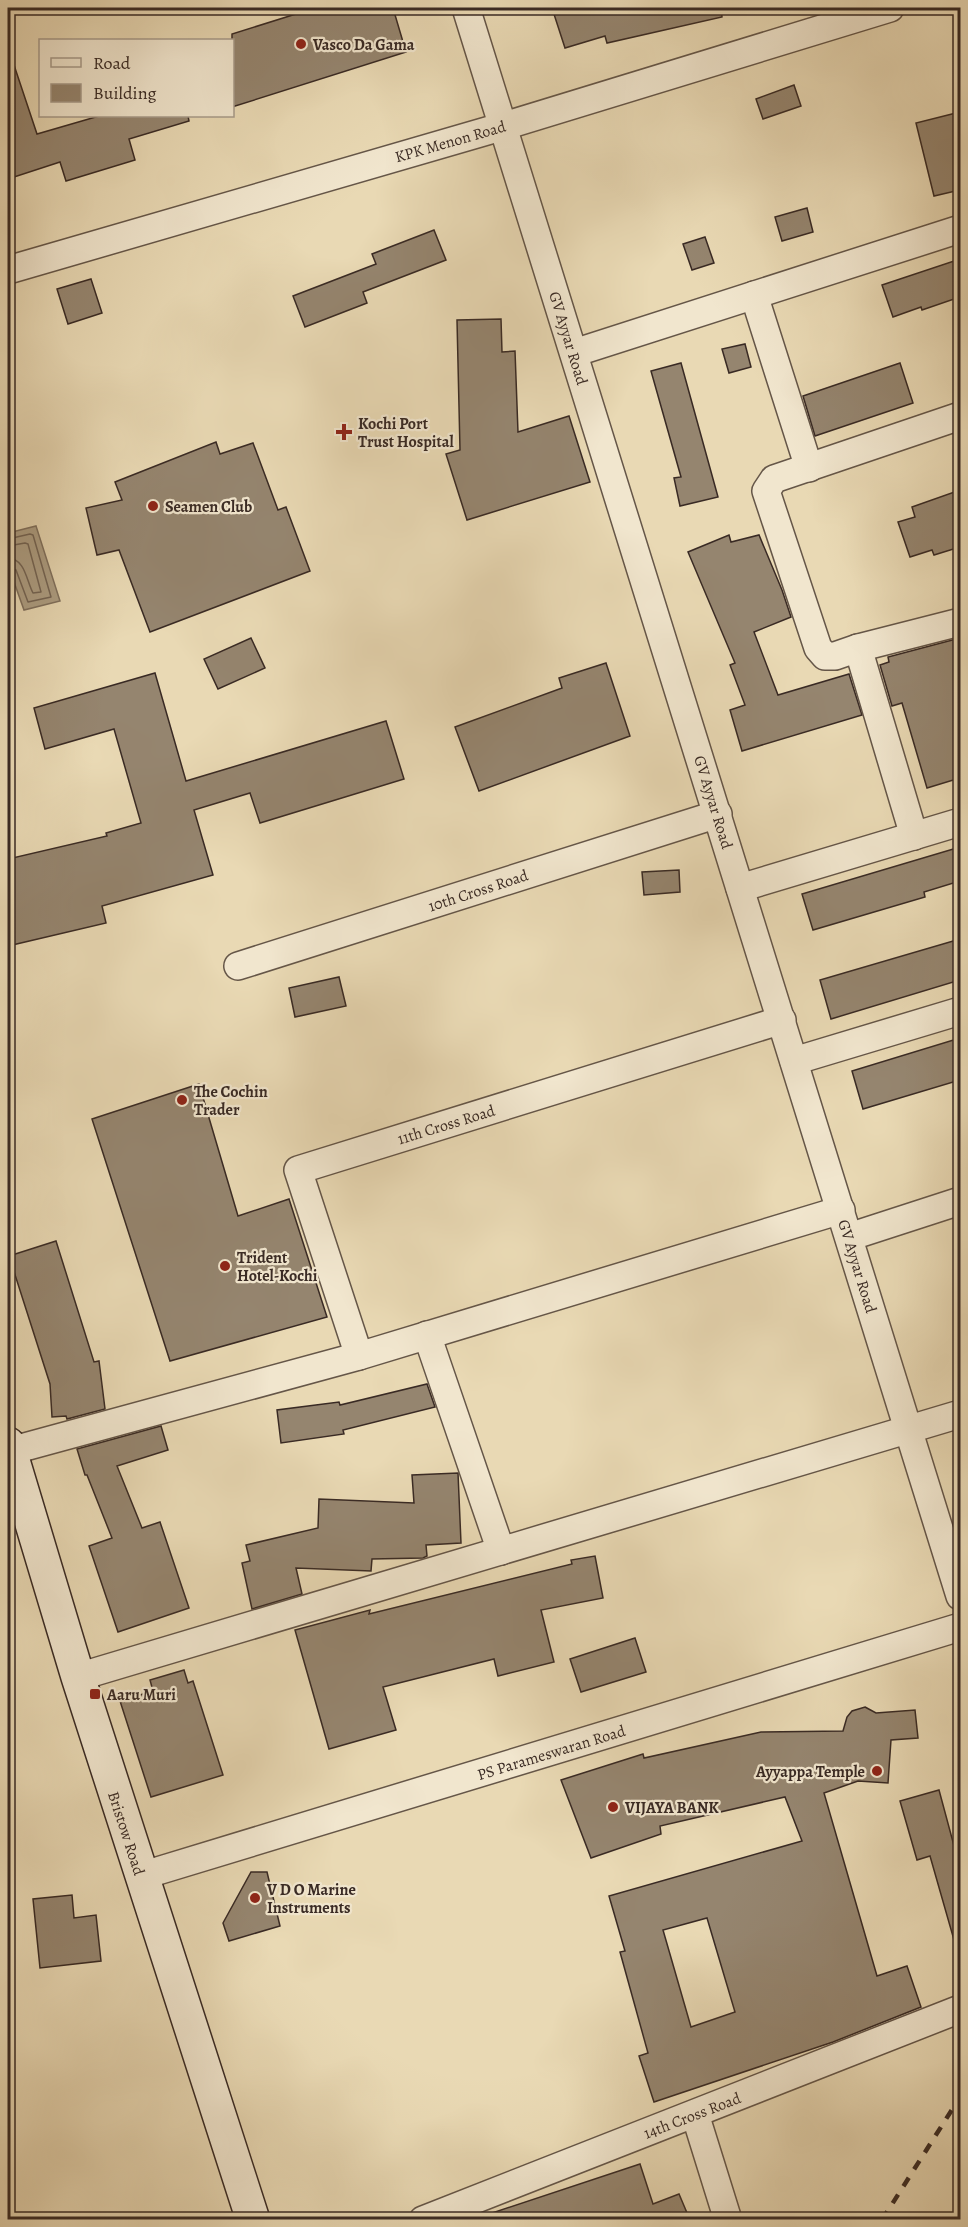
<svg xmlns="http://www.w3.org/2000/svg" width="968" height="2227" font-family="Alegreya,serif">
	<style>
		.water { fill: #ad9e83; stroke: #7f705d; stroke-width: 1.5 }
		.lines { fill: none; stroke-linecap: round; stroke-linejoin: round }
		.shore { stroke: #736454; stroke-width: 1.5 }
		.building { fill: #95856f; stroke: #392a24; stroke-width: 1.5; fill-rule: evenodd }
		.street-casing { stroke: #655648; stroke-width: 30 }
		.secondary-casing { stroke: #392a24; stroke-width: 36 }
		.street { stroke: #f1e6ce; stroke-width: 27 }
		.secondary { stroke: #f1e6ce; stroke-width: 33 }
		.rail { stroke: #392a24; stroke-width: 4.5; stroke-dasharray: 10 10; stroke-linecap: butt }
		.poi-dot { fill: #8f2418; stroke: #f1e6ce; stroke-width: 2 }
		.labels { text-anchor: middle; stroke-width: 4.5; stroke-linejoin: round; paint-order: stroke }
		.poi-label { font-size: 16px; font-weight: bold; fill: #392a24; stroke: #f1e6ce; text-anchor: start }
		.street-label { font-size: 16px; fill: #392a24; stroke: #f1e6ce }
	</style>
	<rect width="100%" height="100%" fill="#e9d9b4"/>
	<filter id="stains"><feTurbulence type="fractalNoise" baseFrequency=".00333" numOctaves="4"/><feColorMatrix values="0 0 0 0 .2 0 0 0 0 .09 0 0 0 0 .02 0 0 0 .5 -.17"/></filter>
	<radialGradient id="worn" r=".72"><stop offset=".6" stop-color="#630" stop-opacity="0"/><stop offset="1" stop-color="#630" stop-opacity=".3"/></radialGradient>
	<path class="water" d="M36,526l24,75 -36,9 -16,-45v-32z"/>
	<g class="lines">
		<g class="shore">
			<path d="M8,539l22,-5 3,1 18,62 -23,5 -12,-32 -8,-4"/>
			<path d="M8,546l17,-3 3,1 13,48 -8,1c-7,-14 -8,-34 -25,-35"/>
		</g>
	</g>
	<g class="building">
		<path d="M315,8h78l13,44 -174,55v-73z"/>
		<path d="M552,8h169l1,9 -115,26 -2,-7 -40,12z"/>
		<path d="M8,59h4l25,75 62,-18h89l1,5 -60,18 6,21 -69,21 -6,-19 -52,17z"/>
		<path d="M794,85l7,21 -38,13 -7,-20z"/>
		<path d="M960,112v78l-26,6 -18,-73z"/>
		<path d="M807,208l6,24 -31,9 -7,-24z"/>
		<path d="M434,230l12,30 -83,32 4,11 -62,24 -12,-31 83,-32 -4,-10z"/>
		<path d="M705,237l9,26 -22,7 -9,-26z"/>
		<path d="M960,259v38l-38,13 -1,-3 -28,10 -11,-32z"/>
		<path d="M91,279l11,34 -34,11 -11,-35z"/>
		<path d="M501,319l1,33 13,-1 3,81 51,-16 21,66 -123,38 -21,-66 14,-4 -3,-130z"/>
		<path d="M745,344l6,23 -22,6 -7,-24z"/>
		<path d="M681,363l37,134 -38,9 -6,-28 7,-1 -30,-106z"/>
		<path d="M900,363l13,40 -98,33 -12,-40z"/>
		<path d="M216,442l4,12 33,-11 25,67 8,-3 24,64 -160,61 -31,-82 -22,5 -11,-47 36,-8 -7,-18z"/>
		<path d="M960,490v57l-26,8 -2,-5 -22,7 -12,-35 17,-5 -3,-10z"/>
		<path d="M729,535l2,7 28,-7 23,55 9,27 -37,15 24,63 71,-21 13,41 -120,36 -12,-41 15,-5 -15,-40 5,-2 -47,-111z"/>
		<path d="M251,638l14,30 -47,21 -14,-30z"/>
		<path d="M960,638v140l-33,10 -25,-85 -10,3 -12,-41 9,-3 -1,-5z"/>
		<path d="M606,663l24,73 -151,55 -24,-64 107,-39 -3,-10z"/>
		<path d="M155,673l31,108 200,-60 18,58 -144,44 -10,-30 -56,17 19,65 -111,31 4,17 -98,23v-87l99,-23 -1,-3 35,-10 -27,-94 -69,20 -11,-41z"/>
		<path d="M960,847v34l-36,11 1,5 -112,33 -11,-36z"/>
		<path d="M679,870l1,22 -36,3 -2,-23z"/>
		<path d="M960,939v41l-129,39 -11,-39z"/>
		<path d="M339,977l7,29 -51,11 -6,-29z"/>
		<path d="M960,1038v42l-97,29 -11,-38z"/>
		<path d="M199,1084l39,132 51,-17 38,118 -157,44 -78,-242z"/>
		<path d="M56,1241l38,121 5,-1 6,48 -38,10 -1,-3 -14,1 -2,-33 -41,-128z"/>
		<path d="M427,1384l8,23 -92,23 1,4 -63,9 -4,-33 62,-8 1,3z"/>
		<path d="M161,1426l7,24 -51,16 25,62 18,-6 29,86 -71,24 -29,-86 23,-8 -25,-63h-2l-8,-26z"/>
		<path d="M458,1473l3,70 -35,2 1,11 -4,2 -51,1 -1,12 -75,-3 6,26 -50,15 -10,-46 8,-2 -4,-16 72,-17 1,-29 95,4 -2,-28z"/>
		<path d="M595,1556l8,42 -62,12 13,52 -56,14 -4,-17 -111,28 13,43 -67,19 -34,-119 75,-20 -1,4 203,-50 -1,-4z"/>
		<path d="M635,1638l11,34 -65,20 -11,-33z"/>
		<path d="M184,1670l4,13 5,-2 30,94 -72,22 -31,-96 33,-10 -3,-11z"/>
		<path d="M865,1707l11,6 39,-3 3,28 -27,2 -3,43 -30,-2 -34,12 53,183 30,-10 14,41 -88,35 -179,60 -15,-46 9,-3 -28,-101 5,-1 -16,-55 193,-55 -17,-44 -125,29 1,8 -70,24 -30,-78 82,-26 1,4 117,-26 82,-1 4,-14 5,-6zM707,1918l28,94 -44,15 -28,-97z"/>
		<path d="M939,1790l21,78v71l-6,1 -24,-84 -13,4 -17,-59z"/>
		<path d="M251,1872h16l13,54 -51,15 -6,-18z"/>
		<path d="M72,1895l2,23 22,-3 5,46 -61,7 -7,-69z"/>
		<path d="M640,2164l13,40 26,-10 11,26h-204v-5z"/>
	</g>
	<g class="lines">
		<g class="street-casing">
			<g id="street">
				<path d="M466,8l494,1588"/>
				<path d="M8,270l496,-144 386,-118"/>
				<path d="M754,295l55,173"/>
				<path d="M574,353l386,-124"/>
				<path d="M960,416l-186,63 -8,12 52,157 7,8h10l23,-8 102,-26"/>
				<path d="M858,648l56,188"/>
				<path d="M740,888l220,-66"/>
				<path d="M238,966l480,-152"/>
				<path d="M794,1061l166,-50"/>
				<path d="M849,1237l111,-36"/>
				<path d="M427,1335l74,216"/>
				<path d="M359,1356l-61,-186 484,-150"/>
				<path d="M10,1451l349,-95 482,-146"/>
				<path d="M78,1677l882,-263"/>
				<path d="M141,1876l819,-249"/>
				<path d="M695,2114l33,106"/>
				<path d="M423,2220l537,-211"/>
			</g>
		</g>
		<g class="secondary-casing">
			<path id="secondary" d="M8,1444l70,233 175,543"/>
		</g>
		<use href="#street" class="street"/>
		<use href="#secondary" class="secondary"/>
		<path class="rail" d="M882,2220l78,-123"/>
	</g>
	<g class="poi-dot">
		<circle cx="301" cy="44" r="6"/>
		<path d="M341 423h6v6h6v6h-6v6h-6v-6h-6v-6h6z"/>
		<circle cx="153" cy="506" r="6"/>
		<circle cx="182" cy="1100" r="6"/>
		<circle cx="225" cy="1266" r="6"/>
		<rect x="89" y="1688" width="12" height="12" rx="3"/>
		<circle cx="877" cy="1771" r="6"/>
		<circle cx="613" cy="1807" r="6"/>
		<circle cx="255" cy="1898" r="6"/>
	</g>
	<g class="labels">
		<g class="poi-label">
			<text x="313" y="50">Vasco Da Gama</text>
			<text x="358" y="429">Kochi Port<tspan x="358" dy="18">Trust Hospital</tspan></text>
			<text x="165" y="512">Seamen Club</text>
			<text x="194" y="1097">The Cochin<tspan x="194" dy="18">Trader</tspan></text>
			<text x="237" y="1263">Trident<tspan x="237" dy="18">Hotel-Kochi</tspan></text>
			<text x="107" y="1700">Aaru Muri</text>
			<text x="865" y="1777" text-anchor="end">Ayyappa Temple</text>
			<text x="625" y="1813">VIJAYA BANK</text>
			<text x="267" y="1895">V D O Marine<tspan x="267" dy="18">Instruments</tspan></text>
		</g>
		<g class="street-label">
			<text transform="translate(450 141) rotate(-16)" y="6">KPK Menon Road</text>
			<text transform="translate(569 338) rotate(73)" y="6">GV Ayyar Road</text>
			<text transform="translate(714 802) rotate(73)" y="6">GV Ayyar Road</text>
			<text transform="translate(478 890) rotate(-18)" y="6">10th Cross Road</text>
			<text transform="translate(446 1124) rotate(-17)" y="6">11th Cross Road</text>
			<text transform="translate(858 1266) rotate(73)" y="6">GV Ayyar Road</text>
			<text transform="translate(551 1752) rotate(-17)" y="6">PS Parameswaran Road</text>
			<text transform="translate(127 1833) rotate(72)" y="6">Bristow Road</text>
			<text transform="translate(692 2115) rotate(-21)" y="6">14th Cross Road</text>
		</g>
	</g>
	<rect width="968" height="2227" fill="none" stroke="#e9d9b4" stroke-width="30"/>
	<rect x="9" y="9" width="950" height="2209" fill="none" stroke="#392a24" stroke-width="3"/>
	<rect x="15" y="15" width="938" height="2197" fill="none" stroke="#392a24" stroke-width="1.5"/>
	<rect x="39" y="39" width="195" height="78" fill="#f1e6ce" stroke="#a79b8a" stroke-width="1.5"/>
	<rect x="51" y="58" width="30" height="9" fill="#f1e6ce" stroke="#a79b8a" stroke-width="1.5"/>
	<text x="93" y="69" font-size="18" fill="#392a24">Road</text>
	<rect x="51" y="84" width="30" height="18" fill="#95856f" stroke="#a79b8a" stroke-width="1.5"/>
	<text x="93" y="99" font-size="18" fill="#392a24">Building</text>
	<rect width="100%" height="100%" filter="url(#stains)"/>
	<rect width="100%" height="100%" fill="url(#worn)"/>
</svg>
